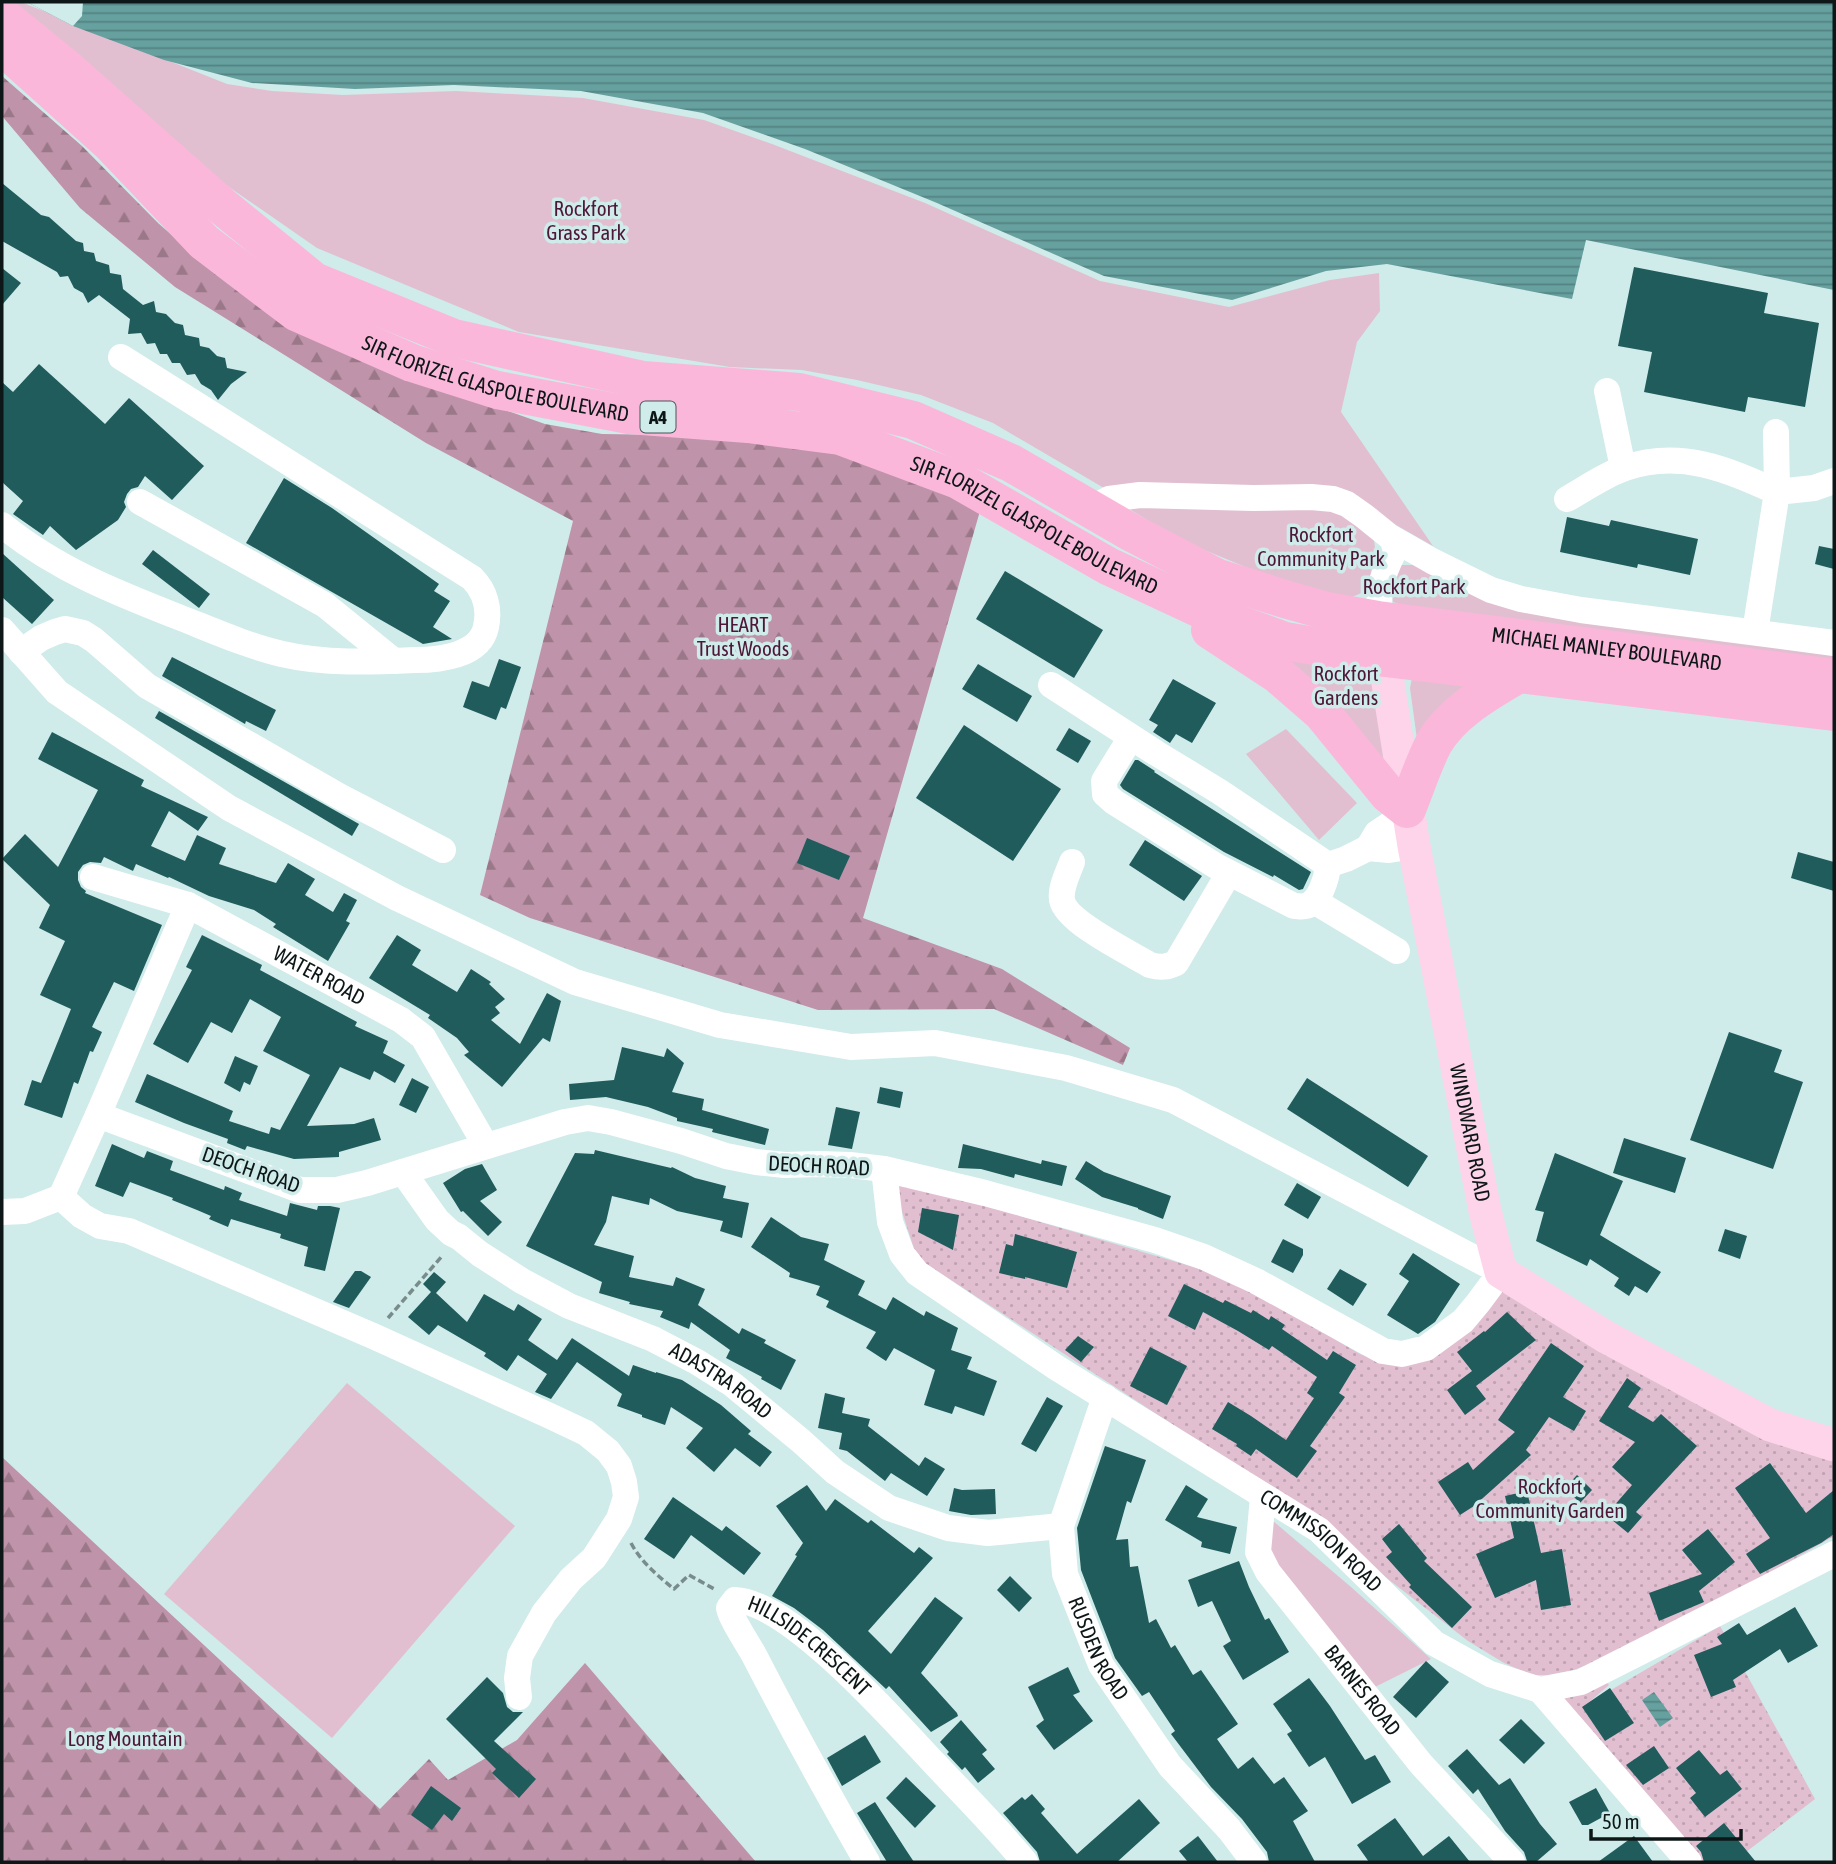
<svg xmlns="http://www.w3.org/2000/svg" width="1836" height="1864" font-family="'Asap Condensed',sans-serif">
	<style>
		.grass { fill: url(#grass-dots) }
		.forest { fill: url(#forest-firs) }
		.park { fill: #e1bfd0 }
		.water { fill: url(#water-rules) }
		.pier { fill: #cfebea }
		.building { fill: #1f5c5b }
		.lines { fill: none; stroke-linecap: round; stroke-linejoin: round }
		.path { stroke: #788c8b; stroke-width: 3.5; stroke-dasharray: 7 3.5; stroke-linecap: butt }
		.minor { stroke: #fff; stroke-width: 26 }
		.major { stroke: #fdd4e9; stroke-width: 33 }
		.highway { stroke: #fbb7da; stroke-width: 38 }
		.labels { text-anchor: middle; stroke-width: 7; stroke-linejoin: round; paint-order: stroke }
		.shield { fill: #cfebea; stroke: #475756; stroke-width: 2 }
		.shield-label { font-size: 19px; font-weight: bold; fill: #0d1717 }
		.park-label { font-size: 21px; fill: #4d1738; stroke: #cfebea }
		.street-label { font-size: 21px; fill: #0d1717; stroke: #cfebea }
	</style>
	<defs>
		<pattern id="grass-dots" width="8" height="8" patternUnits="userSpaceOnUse" patternTransform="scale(1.75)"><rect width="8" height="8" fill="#e1bfd0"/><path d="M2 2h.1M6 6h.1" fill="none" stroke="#c0a3b2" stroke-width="1.8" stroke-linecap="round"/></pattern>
		<pattern id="forest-firs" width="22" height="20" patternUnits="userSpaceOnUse" patternTransform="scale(1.75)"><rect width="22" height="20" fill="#bf93a9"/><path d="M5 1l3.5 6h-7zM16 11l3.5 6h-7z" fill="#9a7789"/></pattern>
		<pattern id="water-rules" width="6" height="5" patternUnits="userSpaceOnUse" patternTransform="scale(1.75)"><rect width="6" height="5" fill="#66a1a0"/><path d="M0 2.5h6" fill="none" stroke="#528281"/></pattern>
	</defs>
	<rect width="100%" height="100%" fill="#cfebea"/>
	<g class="grass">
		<path d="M891,1178l323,95 81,43 65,38 15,5 27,1 99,-88 333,184v80l-177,102 -83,32 -26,5h-16l-28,-12 -36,-22 -195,-151 -356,-232z"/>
		<path d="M1720,1626l95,173 -82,63h-34l-156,-171 58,-16 8,10 -22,19z"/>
	</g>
	<g class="forest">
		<path d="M2,76l80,70 76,77 69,60 59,34 174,77 85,30 57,10 137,2 119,16 122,59 -117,407 139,51 128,79 -7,17 -129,-56 -176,1 -288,-92 -50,-23 93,-374 -147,-78 -251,-156 -95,-79 -78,-92z"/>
		<path d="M2,1457l378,352 49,-50 19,21 69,-40 68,-77 171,199h-754z"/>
	</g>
	<g class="park">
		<path d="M2,2h19l206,82 45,7 71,4 113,-4 127,7 121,22 68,24 153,59 175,78 129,26 101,-27 49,-7 1,38 -23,31 -16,70 92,134 -81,-46 -248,-12 -111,-65 -72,-28 -64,-15 -55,-10 -72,-3 -211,-35 -202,-84 -140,-97z"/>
		<path d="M1126,507h214l34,33 3,24 -3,18 -10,10 -22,9 -89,-31 -73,-30z"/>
		<path d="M1401,565h17l416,86v10l-428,-54 -13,-5 -5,-22z"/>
		<path d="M1214,623l153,42 23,93 4,36z"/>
		<path d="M1413,673l89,5 -82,83 -10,-73z"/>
		<path d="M1286,729l71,74 -38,37 -73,-86z"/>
		<path d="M347,1383l168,143 -183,212 -168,-144z"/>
		<path d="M1273,1521l78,66 80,72 -56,28 -111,-130z"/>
	</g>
	<g class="water">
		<path d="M27,2h1807v288l-248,-50 -14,59 -185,-35 -61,7 -94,29 -128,-24 -167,-73 -132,-54 -102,-36 -122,-22 -127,-6 -99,4 -103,-6 -88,-23 -91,-34z"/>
		<path d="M1654,1692l19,26 -13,9 -18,-27z"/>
	</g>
	<path class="pier" d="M27,2h56l-1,14 -9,10z"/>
	<g class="building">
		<path d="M2,183l39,32 8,2 27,24 7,2 1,8 10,2 2,8 13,4 1,8 11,2 2,14 20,16 11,-4 2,11 10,2 9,9 8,2 2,10 14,3 1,8 9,2 8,8 8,2 2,10 20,4 -16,12 -13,16 -7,-10 -10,-6 -6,-10 -8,1 -7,-12h-8l-5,-9h-7l-5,-11 -8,1 -6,-11 -13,1 2,-15 -31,-24 -11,8 -5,-10 -9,-5 -6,-12 -8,1 -3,-5 -55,-31z"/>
		<path d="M1634,267l134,26 -4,20 55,10 -14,84 -57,-10 -3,15 -101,-20 8,-40 -34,-6z"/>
		<path d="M2,268l19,15 -19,22z"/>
		<path d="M39,364l66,60 24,-26 75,68 -32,34 -27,-24 -7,11 -7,2 -4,5 -3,8 2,5 -8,13 -42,30 -26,-24 -7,9 -30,-21 10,-13 -21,-19v-100l11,10z"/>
		<path d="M284,478l48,30 107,76 -5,7 16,10 -17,26 19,12 -29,5 -177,-101z"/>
		<path d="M1567,517l42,9 2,-6 87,19 -8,36 -52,-11 -1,4 -77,-16z"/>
		<path d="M1819,546l15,3v20l-19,-5z"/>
		<path d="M153,550l57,44 -11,14 -57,-44z"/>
		<path d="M2,553l52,47 -22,24 -30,-27z"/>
		<path d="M1005,571l98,59 -29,48 -98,-59z"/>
		<path d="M172,657l104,53 -10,21 -20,-10 -1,3 -83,-48z"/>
		<path d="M499,659l22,8 -15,42 -5,-2 -5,13 -33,-13 9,-26 17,6z"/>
		<path d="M978,664l54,32 -15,26 -55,-33z"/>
		<path d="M1173,679l43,24 -24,40 -16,-9 -6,9 -17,-11 5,-7 -9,-5z"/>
		<path d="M159,711l200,113 -7,12 -197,-118z"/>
		<path d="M964,725l97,64 -48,72 -97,-63z"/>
		<path d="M1069,728l22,13 -13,22 -22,-13z"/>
		<path d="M52,732l92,48 -3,6 67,31 -10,14 -29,-20 -18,35 34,15 12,-26 29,13 -7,16 57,19 12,-20 27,16 -10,16 28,17 11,-19 13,7 -11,21 4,2 -22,38 -55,-34 3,-3 -22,-14 -45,-14 -40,-19 -1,1 -32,-14 -3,7 -29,-14 -3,6 -11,-1 -7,3 -5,7v8l3,7 5,4 -1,2 77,32 -28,66 -20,-9 -22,45 10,5 -9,20 -3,-1 -12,33 -4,-2 -12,36 -38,-13 8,-25 9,3 30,-74 -31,-14 25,-54 -26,-13 11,-23 -48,-46 23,-25 33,33 40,-77 -60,-31z"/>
		<path d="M1135,760h3l17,11 -1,1 157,100 -8,17 -4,1 -25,-15 -1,2 -49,-25 -101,-63 -3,-4z"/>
		<path d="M807,838l43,18 -11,24 -42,-17z"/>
		<path d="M1145,840l57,36 -18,25 -55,-36z"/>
		<path d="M1798,852l36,10v29l-43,-13z"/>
		<path d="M202,935l60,30 -2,5 97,52 -2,4 33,15 -5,12 22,12 -10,18 -21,-12 -4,9 -30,-13 -33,59 47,-2 20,-6 7,22 -42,12v5l-45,2 -47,-13 -2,4 -18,-7 1,-4 -44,-16 -49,-21 12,-28 86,37 -4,10 40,13 2,-7 9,3 30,-55 -47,-24 18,-34 -31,-18 -18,34 -21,-11 -23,41 -35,-19 39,-74 -6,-3z"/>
		<path d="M397,935l24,15 -9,15 45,27 14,-23 20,13 -2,2 16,15 -10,8 5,6 -9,7 29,24 27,-51 14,8 -11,41 -7,-4 -41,49 -38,-32 5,-3 -12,-14 -29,-20 2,-3 -61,-37z"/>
		<path d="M1729,1032l53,18 -8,22 29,10 -30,87 -83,-29z"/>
		<path d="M622,1047l42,10 3,-9 17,15 -12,29 32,7 -2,11 67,19 -4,16 -53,-13 1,-3 -36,-8v-3l-29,-11 -42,-10 -36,3 -1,-16 45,-4z"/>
		<path d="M235,1056l23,10 -8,19 -6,-3 -4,10 -16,-9z"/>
		<path d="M412,1078l17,9 -13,26 -17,-8z"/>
		<path d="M1307,1078l121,78 -20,31 -121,-78z"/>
		<path d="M880,1087l23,5 -3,16 -23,-5z"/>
		<path d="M836,1107l24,5 -8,37 -24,-4z"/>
		<path d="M1624,1138l62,20 -11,35 -62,-20z"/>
		<path d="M112,1144l32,14 3,-7 26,10 -3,9 54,20 1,-4 17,7 -3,7 48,16 3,-13 27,7 1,-4h12l10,2 -15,63 -21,-5 4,-19 -28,-9 1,-4 -50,-15 -3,8 -19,-8 2,-3 -14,-6 -25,-10 1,-2 -43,-16 -7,15 -28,-11z"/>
		<path d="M963,1144l78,20 1,-4 25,6 -5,20 -47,-12 -1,4 -33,-9 -23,-1z"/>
		<path d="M595,1150l76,18 1,-1 23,11 31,8 -3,12 26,5 -7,35 -22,-7 3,-10 -46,-10 -27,-13 -1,7 -37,-9 -6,26 -12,23 40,11 -5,21 44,9 3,-9 29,12 -7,16 41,29 3,-6 24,12 -2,3 32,17 -15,30 -20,-11 1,-2 -36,-19 4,-8 -39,-28 -2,7 -29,-12 3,-6 -34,-7 1,-2 -31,-9 3,-11 -76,-36 49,-93 19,1z"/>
		<path d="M1555,1153l68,28 -23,54 61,37 -14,21 -12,-7 -6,10 -15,-10 5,-8 -29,-19 -3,7 -51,-25 8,-29 -9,-2z"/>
		<path d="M1086,1161l18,11 67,24 -8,23 -25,-10v-1l-36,-11 -27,-18z"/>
		<path d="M482,1164l15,26 -17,11 22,21 -14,14 -25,-25 -2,1 -18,-29 22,-14z"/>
		<path d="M1297,1183l24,14 -13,22 -24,-14z"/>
		<path d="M922,1208l37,7 -6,35 -35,-18z"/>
		<path d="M771,1217l30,20 28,7 -5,16 41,21 -7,14 28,15 7,-13 31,19 2,-5 32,17 -7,22 21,7 -5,12 30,12 -13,35 -29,-10 -3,8 -28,-9 11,-35 -41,-22 -8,13 -20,-13 10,-16 -50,-25 3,-6 -13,-6 4,-9 -31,-9 1,-4 -39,-26z"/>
		<path d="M1725,1229l22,7 -7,23 -22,-8z"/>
		<path d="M1015,1234l62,18 -10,36 -42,-11v2l-26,-6 7,-29 7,2z"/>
		<path d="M1283,1239l20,10v6l-10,18 -22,-11z"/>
		<path d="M1413,1253l47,31 -25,38 -17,12 -31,-19 22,-34 -10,-7z"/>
		<path d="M1340,1269l27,15 -14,22 -26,-17z"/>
		<path d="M355,1271h6l10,6 -22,31 -16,-6z"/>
		<path d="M434,1272l12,10 -10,11 31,29 17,-28 30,17 4,-7 24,15 -14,21 29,20 15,-22 57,38 4,-11 23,8v-1l26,8 39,25 30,26 -3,3 24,18 -12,15 -25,-19 -21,24 -28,-24 17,-20 -32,-21 -6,18 -23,-8v-2l-25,-9 5,-12 -45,-32 -26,37 -16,-7 12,-18 -29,-19 -11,16 -23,-15 2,-3 -48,-28 -9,10 -21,-18 23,-25 -8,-8z"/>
		<path d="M1184,1284l39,19 2,-3 26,13 2,-3 16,10 2,-4 14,9 -3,4 45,31 6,-9 23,14 -17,28 6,4 -35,49 7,5 -20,27 -41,-29 -5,7 -15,-10 1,-2 -25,-15 16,-27 23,14 35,24 28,-42 -7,-5 10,-16 -45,-31 -3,4 -31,-19 -35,-19 -8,18 -27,-14z"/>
		<path d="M1507,1312l29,28 -60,46 10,13 -21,16 -18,-25 25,-19 -15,-19 27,-21 1,1z"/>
		<path d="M1078,1336l16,11 -13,15 -16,-12z"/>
		<path d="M1551,1343l33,23 -21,31 23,14 -12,20 -25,-14 -23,33 5,5 -57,51 -14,9 -22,-33 30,-20 5,8 42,-38 -17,-12z"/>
		<path d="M1150,1347l37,19 -20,39 -37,-19z"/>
		<path d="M1627,1378l14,10 -13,19 25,15 8,-8 36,32 -61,66 6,5 -14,16 -22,-18 26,-30 -20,-18 23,-25 -36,-21z"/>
		<path d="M825,1393l20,5 -3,15 28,6 -2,7 51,40 6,-9 20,12 -18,27 -36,-23 -6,8 -38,-30 -8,-2 3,-16 -24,-5z"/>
		<path d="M1047,1397l16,9 -27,46 -15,-8z"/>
		<path d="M1105,1446l41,14 -15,43 -4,-2 -11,39 12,-1 2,28 8,-1 11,57 7,-4 15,29 4,-3 18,30 8,-5 37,54 -21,15 21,30 15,-12 21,27 10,-7 24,34 -15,10 22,41h-46l-2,-10 -25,-33 -31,-32 -40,-53 4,-3 -26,-39 -7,4 -27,-38 -34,-88 -4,-42z"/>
		<path d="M1770,1463l36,50 28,-23v44l-13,9 -61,31 -14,-20 24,-16 -35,-50z"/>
		<path d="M1577,1475l15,15 -12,13 -15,-15z"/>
		<path d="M807,1485l19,26 9,-12 33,24 3,-3 43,33 5,-6 14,11 -65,73 23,23 44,-57 28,21 -42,55 36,40 1,3 -27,16 -42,-46 -3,3 -63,-59 -29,-22 -22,-12 25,-40 -2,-1 8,-12 -27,-37z"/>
		<path d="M1186,1485l22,14 -11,18 40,10 -7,27 -29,-7 1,-5 -37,-22z"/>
		<path d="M954,1488l8,2 33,-1 1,25 -25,1 -22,-4z"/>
		<path d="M1527,1491l14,62 21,-4 9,56 -30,5 -5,-30 -41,18 -19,-44 38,-16 -9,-42z"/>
		<path d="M673,1497l49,34 4,-5 35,27 -17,22 -53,-40 -17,24 -30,-20z"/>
		<path d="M1399,1524l28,34 -3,3 48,46 -20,21 -43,-41 2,-2 -25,-28 6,-5 -10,-13z"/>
		<path d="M1708,1529l27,33 -36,29 5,11 -45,19 -10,-28 53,-19 -20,-24z"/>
		<path d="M1239,1561l10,26 16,33 4,-2 20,34 -46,28 -20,-34 8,-5 -19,-40 -14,6 -10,-27z"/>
		<path d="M1010,1576l22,22 -13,14 -22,-22z"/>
		<path d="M1795,1607l23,39 -30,17 -8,-14 -47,31 3,7 -25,10 -17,-42 28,-11 -5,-7 22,-14 8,12z"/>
		<path d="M1426,1661l23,21 -33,36 -23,-21z"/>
		<path d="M1068,1667l12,25 -7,3 20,26 -39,29 -18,-24 8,-6 -16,-33z"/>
		<path d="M487,1677l16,16 4,14 6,5h10l-29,29 42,38 -17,19 -27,-25 4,-4 -50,-50z"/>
		<path d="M1309,1678l21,28 35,54 10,-5 16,27 -39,22 -27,-47 -16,10 -22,-33 5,-3 -19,-27z"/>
		<path d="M1610,1688l24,35 -29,18 -23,-34z"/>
		<path d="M1521,1719l24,24 -21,21 -25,-24z"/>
		<path d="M961,1720l26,30 -5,4 13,15 -17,14 -13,-16 -3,3 -15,-16 2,-2 -9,-10z"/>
		<path d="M865,1735l16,27 -39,24 -15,-28z"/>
		<path d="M1654,1746l15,22 -26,17 -17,-20z"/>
		<path d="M1467,1749l32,36 11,-7 30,46 17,20 -21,18 -9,-1 -3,-9 -19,-21 -27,-42 -5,5 -25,-28z"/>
		<path d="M1699,1750l21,25 7,-5 15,19 -37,28 -15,-19 6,-5 -20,-25z"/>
		<path d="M906,1777l30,29 -21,22 -29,-30z"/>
		<path d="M431,1786l30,22 -9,13 -8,-7 -12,16 -21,-15z"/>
		<path d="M1596,1788l14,25 -22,12h-6l-13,-23z"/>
		<path d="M1032,1794l13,15 -4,4 36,41 62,-55 21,24 -43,39h-77l-3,-10 -34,-39 19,-16 3,3z"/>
		<path d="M875,1802l31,48 8,12h-27l-30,-49z"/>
		<path d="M1395,1818l28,38 26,-20 21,26h-101l-12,-17z"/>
		<path d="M1724,1823l32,39h-52l-3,-10 -5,-6z"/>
		<path d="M1198,1836l20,26h-30l-9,-11z"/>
		<path d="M1634,1836l19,26h-55z"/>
	</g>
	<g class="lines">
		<g class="path">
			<path d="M388,1318l55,-63"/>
			<path d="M631,1543c10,19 27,33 43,46l15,-14 27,15"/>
		</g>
		<g class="minor">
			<path d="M1607,391l16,77"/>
			<path d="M1776,432l1,60 37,-4 20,-7"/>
			<path d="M1567,499c18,-10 39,-25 58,-31 55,-19 101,1 152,24l-22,140"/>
			<path d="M140,502l185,103 69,56"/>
			<path d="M1090,509l19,-10 31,-4 113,3 58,-1 22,2 14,5 17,12 26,21 42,24 59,29 30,9 60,11 253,33"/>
			<path d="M2,525c54,44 115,68 179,93 33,13 67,28 101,36 43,10 89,8 133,6 24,0 65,-4 71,-33 4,-19 -1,-36 -14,-49l-351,-221"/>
			<path d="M1378,620c1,-33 4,-49 21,-77"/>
			<path d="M2,630l55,62 172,116 168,90 178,84 145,43 131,22 84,-4 131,25 107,32 328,172 -23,31 -15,18 -37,27 -24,6 -19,-3 -127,-70 -52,-24 -49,-17 -170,-47 -101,-24 -34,-4 -31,-1 -34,1 -29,-3 -30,-6 -45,-15 -70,-19 -23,-4 -23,4 -198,61 -30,7h-37l-202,-75"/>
			<path d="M21,652l20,-14 14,-6 10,-3 18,4 11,7 53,46 192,110 104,54"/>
			<path d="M1051,685l105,68 64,39 108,73 18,-6 22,-11 9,-15 12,-8 20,-6"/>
			<path d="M1131,737l-27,44 1,13 9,8 102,64 78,40c4,0 9,1 12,0 14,-4 21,-28 22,-41"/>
			<path d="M1368,848l21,2 25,-4"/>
			<path d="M1072,862c-4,11 -12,26 -10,38 4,22 68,53 88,65 11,3 17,2 26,-2l53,-90"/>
			<path id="s1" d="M93,877l95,28 213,115 22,17 63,109"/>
			<path d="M1314,901l83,50"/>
			<path id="s2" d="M884,1169l6,53 12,32 15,19 140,95 262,162 115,113 56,31 50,16 41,-8 253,-128"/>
			<path id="s3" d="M403,1172l34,48 14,13 8,4 21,17 42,27 47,25 84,33 44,23 35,22 69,57 34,31 54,36 59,20 40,5 73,-7"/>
			<path d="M61,1197l21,19 18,10 29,5 244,105 177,80 36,17 22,18 11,15 5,16 2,15 -7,22 -25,39 -23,21 -27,34 -24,43 -3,22 2,19"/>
			<path d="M2,1212l23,-1 36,-14 37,-82 90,-210"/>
			<path id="s4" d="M1105,1397l-44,129 4,48 36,91 69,101 59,63 25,33"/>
			<path id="s5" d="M1263,1497l-5,55 10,20 153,192 91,98"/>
			<path d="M1540,1690l149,172"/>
			<path id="s6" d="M867,1862c-39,-68 -77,-137 -113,-207 -6,-11 -24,-38 -25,-47l6,-8c56,2 161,123 200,164 30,32 62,64 90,98"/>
		</g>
		<path class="major" id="s7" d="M1380,633l34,213 71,365 16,61 105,65 164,88 64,20"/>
		<g class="highway">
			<path id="s8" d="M2,16l63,51 157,139 92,75 140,57 189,42 156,12 114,28 98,43 121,70 86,45 70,22 39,11 51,9 456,58"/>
			<path id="s9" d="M2,46l107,96 95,100 92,70 116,51 85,27 132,25 119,9 92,12 118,44 150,86 101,47 76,28 100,17 449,54"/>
			<path d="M1210,630l67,44 45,39 66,81 19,15c9,-22 16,-45 27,-66 18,-31 53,-50 83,-68"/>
		</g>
	</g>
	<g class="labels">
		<rect class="shield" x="640.5" y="401.5" width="35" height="31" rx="5"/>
		<g class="shield-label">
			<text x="658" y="424">A4</text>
		</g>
		<g class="park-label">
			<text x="586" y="216">Rockfort<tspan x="586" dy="24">Grass Park</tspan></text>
			<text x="1321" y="542">Rockfort<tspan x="1321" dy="24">Community Park</tspan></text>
			<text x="1414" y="594">Rockfort Park</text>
			<text x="743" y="632">HEART<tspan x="743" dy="24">Trust Woods</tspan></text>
			<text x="1346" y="681">Rockfort<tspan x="1346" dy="24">Gardens</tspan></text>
			<text x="1550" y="1494">Rockfort<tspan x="1550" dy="24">Community Garden</tspan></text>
			<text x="125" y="1746">Long Mountain</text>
		</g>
		<g class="street-label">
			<text dy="7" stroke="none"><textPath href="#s9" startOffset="609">SIR FLORIZEL GLASPOLE BOULEVARD</textPath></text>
			<text dy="7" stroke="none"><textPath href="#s9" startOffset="1174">SIR FLORIZEL GLASPOLE BOULEVARD</textPath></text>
			<text dy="7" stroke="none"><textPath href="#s8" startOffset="1768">MICHAEL MANLEY BOULEVARD</textPath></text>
			<text dy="7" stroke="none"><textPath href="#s1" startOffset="248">WATER ROAD</textPath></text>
			<text dy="7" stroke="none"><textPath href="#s7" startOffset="508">WINDWARD ROAD</textPath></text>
			<text transform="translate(819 1166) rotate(3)" y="7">DEOCH ROAD</text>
			<text transform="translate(251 1170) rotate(19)" y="7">DEOCH ROAD</text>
			<text dy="7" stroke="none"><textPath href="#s3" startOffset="387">ADASTRA ROAD</textPath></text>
			<text dy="7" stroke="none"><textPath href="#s2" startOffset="597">COMMISSION ROAD</textPath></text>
			<text dy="7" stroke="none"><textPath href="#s4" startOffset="266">RUSDEN ROAD</textPath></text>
			<text dy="7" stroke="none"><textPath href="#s6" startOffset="388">HILLSIDE CRESCENT</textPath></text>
			<text dy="7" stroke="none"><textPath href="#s5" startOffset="229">BARNES ROAD</textPath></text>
		</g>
	</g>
	<rect width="1836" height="1864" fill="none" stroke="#0d1717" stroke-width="7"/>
	<path d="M1591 1829v10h150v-10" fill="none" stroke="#0d1717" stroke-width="3.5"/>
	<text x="1602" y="1829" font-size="21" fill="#0d1717" stroke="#cfebea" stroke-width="5" paint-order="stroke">50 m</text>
</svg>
